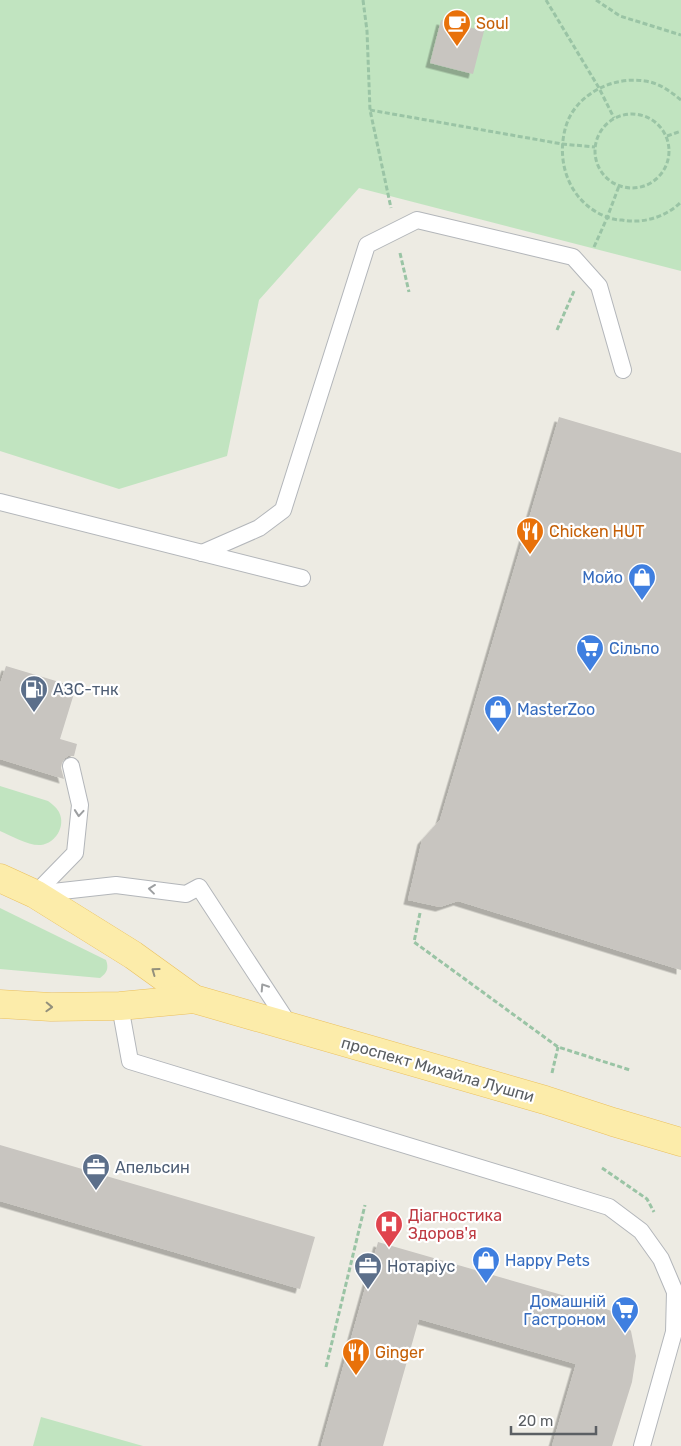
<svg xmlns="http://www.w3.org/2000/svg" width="681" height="1446" font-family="Rubik,sans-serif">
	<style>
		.green { fill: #c1e4c0 }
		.building { fill: #c8c5c0; filter: url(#shadow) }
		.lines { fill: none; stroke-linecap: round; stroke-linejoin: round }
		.service-casing { stroke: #b3b6ba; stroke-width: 18 }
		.primary-casing { stroke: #ebc05e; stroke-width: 29 }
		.path { stroke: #9ac4a5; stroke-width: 3; stroke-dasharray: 5 2.5; stroke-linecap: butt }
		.service { stroke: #fff; stroke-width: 16 }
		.primary { stroke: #fcecaa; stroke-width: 28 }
		.oneway { stroke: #9d9fa1 }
		.oneway2 { stroke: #93907c }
		.labels { text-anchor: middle; stroke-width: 4.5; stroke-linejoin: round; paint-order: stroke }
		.food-label { font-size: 16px; fill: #c56008; stroke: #fff; text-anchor: start }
		.shop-label { font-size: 16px; fill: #366cbe; stroke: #fff; text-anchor: start }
		.service-label { font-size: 16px; fill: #4e5e75; stroke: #fff; text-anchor: start }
		.street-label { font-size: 16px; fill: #5b5f63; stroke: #fff }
		.health-label { font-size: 16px; fill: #be3a42; stroke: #fff; text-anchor: start }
	</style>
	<defs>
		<filter id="shadow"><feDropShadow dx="-4.5" dy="4.5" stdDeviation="0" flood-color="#0004"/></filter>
	</defs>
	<rect width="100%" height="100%" fill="#edebe3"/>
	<g class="green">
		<path d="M0,0h681v271l-322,-83 -100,112 -32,156 -108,33 -119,-38z"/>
		<path d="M0,786l48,15c4,3 8,6 11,11 7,14 -3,31 -18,33 -13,1 -29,-9 -41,-14z"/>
		<path d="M0,908l106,52c3,8 1,13 -6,18l-100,-9z"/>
		<path d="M41,1417l102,29h-110z"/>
	</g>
	<g class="building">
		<path d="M441,20l43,11 -11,43 -43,-11z"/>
		<path d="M559,417l122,36v517l-223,-69 -18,6 -32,-7 14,-60 18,-20z"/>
		<path d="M6,666l70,21 -16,52 17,5 -3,12h-6l-3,2 -3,5 -1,5 3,11 -64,-20v-75z"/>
		<path d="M0,1145l315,92 -15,52 -300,-88z"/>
		<path d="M378,1242l212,61 24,9 17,19 5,25 -4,26 -20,64h-60l24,-82 -157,-45 -36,127h-62z"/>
	</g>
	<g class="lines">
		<g class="service-casing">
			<g id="service">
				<path d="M0,502l302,76"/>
				<path d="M202,553l57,-25 24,-18 84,-265 50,-25 156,37 26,29 24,84"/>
				<path d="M35,894l81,-9 70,9 13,-7 91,139"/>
				<path d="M35,894l40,-41 5,-48 -9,-39"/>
				<path d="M120,1006l10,55 479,146 32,24 20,28 14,33 -1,40 -32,114"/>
			</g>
		</g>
		<g class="primary-casing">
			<g id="primary">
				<path d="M0,878l35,16 98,61 61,44 351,101 68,22 68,20"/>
				<path d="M0,1004l51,3 69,-1 74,-7"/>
			</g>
		</g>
		<g class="path">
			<path d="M363,0l4,31 3,79 21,98"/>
			<path d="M546,0l53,88 15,30"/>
			<path d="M596,0l24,16 61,19"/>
			<path d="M681,100c-11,-9 -22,-17 -36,-19 -31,-5 -67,12 -78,42 -13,37 2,80 40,94 5,2 10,3 15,3 21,4 44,-3 59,-18"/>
			<path d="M370,110l192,34 33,3"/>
			<circle cx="632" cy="151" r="37"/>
			<path d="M667,136l14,-5"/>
			<path d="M594,247l13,-29 12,-32"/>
			<path d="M400,253l9,39"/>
			<path d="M557,330l17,-39"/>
			<path d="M420,913l-6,29 144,105 72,23"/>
			<path d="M552,1073l6,-26"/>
			<path d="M602,1168l45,31 7,13"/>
			<path d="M326,1367l39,-162"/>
		</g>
		<use href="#service" class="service"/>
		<use href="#primary" class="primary"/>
	</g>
	<defs><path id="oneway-chevron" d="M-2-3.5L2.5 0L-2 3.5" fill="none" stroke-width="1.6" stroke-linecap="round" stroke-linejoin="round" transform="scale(1.25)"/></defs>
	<g class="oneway">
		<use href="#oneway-chevron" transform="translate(79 813) rotate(95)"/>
		<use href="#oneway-chevron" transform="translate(152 889) rotate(-173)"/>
		<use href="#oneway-chevron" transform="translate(264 987) rotate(-123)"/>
	</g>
	<g class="oneway2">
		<use href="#oneway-chevron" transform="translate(155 971) rotate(-144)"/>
		<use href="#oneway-chevron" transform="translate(49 1007) rotate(2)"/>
	</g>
	<defs>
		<g id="cafe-pin" transform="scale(1.4375)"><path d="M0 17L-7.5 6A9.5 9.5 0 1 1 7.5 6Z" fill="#e8710a" stroke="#fff"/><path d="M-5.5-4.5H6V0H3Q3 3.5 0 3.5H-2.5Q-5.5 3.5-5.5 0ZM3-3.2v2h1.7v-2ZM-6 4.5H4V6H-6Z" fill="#fff"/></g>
		<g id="restaurant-pin" transform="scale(1.4375)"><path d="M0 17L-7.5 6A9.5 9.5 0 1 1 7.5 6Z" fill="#e8710a" stroke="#fff"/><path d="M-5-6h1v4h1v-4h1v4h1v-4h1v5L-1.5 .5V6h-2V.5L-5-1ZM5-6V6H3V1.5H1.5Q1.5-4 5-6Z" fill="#fff"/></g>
		<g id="shop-pin" transform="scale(1.4375)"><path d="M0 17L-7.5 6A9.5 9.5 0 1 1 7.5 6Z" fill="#3f7fe0" stroke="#fff"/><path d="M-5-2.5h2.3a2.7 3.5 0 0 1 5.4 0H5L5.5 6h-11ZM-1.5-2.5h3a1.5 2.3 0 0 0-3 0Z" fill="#fff"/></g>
		<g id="supermarket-pin" transform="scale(1.4375)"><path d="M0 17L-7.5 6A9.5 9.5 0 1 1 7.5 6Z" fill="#3f7fe0" stroke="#fff"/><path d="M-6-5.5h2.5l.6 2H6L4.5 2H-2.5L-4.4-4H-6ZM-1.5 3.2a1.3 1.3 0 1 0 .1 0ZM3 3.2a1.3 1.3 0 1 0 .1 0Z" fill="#fff"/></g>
		<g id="fuel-pin" transform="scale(1.4375)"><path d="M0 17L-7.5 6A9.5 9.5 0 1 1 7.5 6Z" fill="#5c6f8a" stroke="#fff"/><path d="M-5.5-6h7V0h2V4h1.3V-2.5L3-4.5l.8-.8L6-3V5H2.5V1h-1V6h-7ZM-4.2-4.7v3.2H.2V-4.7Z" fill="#fff"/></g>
		<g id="office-pin" transform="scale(1.4375)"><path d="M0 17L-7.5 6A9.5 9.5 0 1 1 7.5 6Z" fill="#5c6f8a" stroke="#fff"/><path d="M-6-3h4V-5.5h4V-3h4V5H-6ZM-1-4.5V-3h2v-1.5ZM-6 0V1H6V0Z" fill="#fff"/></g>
		<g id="hospital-pin" transform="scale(1.4375)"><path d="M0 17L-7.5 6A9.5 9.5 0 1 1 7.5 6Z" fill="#e0444e" stroke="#fff"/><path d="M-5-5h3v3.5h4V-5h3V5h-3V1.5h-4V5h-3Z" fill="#fff"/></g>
	</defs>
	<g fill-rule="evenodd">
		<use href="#cafe-pin" x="457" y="23"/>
		<use href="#restaurant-pin" x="530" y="531"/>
		<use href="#shop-pin" x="642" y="577"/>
		<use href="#supermarket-pin" x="590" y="648"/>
		<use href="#fuel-pin" x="34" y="689"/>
		<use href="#shop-pin" x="498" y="709"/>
		<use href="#office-pin" x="96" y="1167"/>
		<use href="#hospital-pin" x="389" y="1224"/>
		<use href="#shop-pin" x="486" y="1260"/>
		<use href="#office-pin" x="368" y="1266"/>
		<use href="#supermarket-pin" x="625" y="1310"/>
		<use href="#restaurant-pin" x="356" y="1352"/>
	</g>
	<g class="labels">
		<g class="food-label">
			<text x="476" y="29">Soul</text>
			<text x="549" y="537">Chicken HUT</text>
			<text x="375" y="1358">Ginger</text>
		</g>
		<g class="shop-label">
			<text x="623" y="583" text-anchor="end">Мойо</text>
			<text x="609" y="654">Сільпо</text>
			<text x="517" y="715">MasterZoo</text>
			<text x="505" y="1266">Happy Pets</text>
			<text x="606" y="1307" text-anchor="end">Домашній<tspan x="606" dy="18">Гастроном</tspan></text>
		</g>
		<g class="service-label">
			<text x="53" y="695">АЗС-тнк</text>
			<text x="115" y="1173">Апельсин</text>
			<text x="387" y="1272">Нотаріус</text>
		</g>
		<g class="street-label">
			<text transform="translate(438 1069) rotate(16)" y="6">проспект Михайла Лушпи</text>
		</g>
		<g class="health-label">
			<text x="408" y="1221">Діагностика<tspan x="408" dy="18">Здоров'я</tspan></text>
		</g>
	</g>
	<path d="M511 1426v8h85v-8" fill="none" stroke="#5b5f63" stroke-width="2.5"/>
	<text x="518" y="1426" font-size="15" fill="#5b5f63" stroke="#ffffff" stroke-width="4" paint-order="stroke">20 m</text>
</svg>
